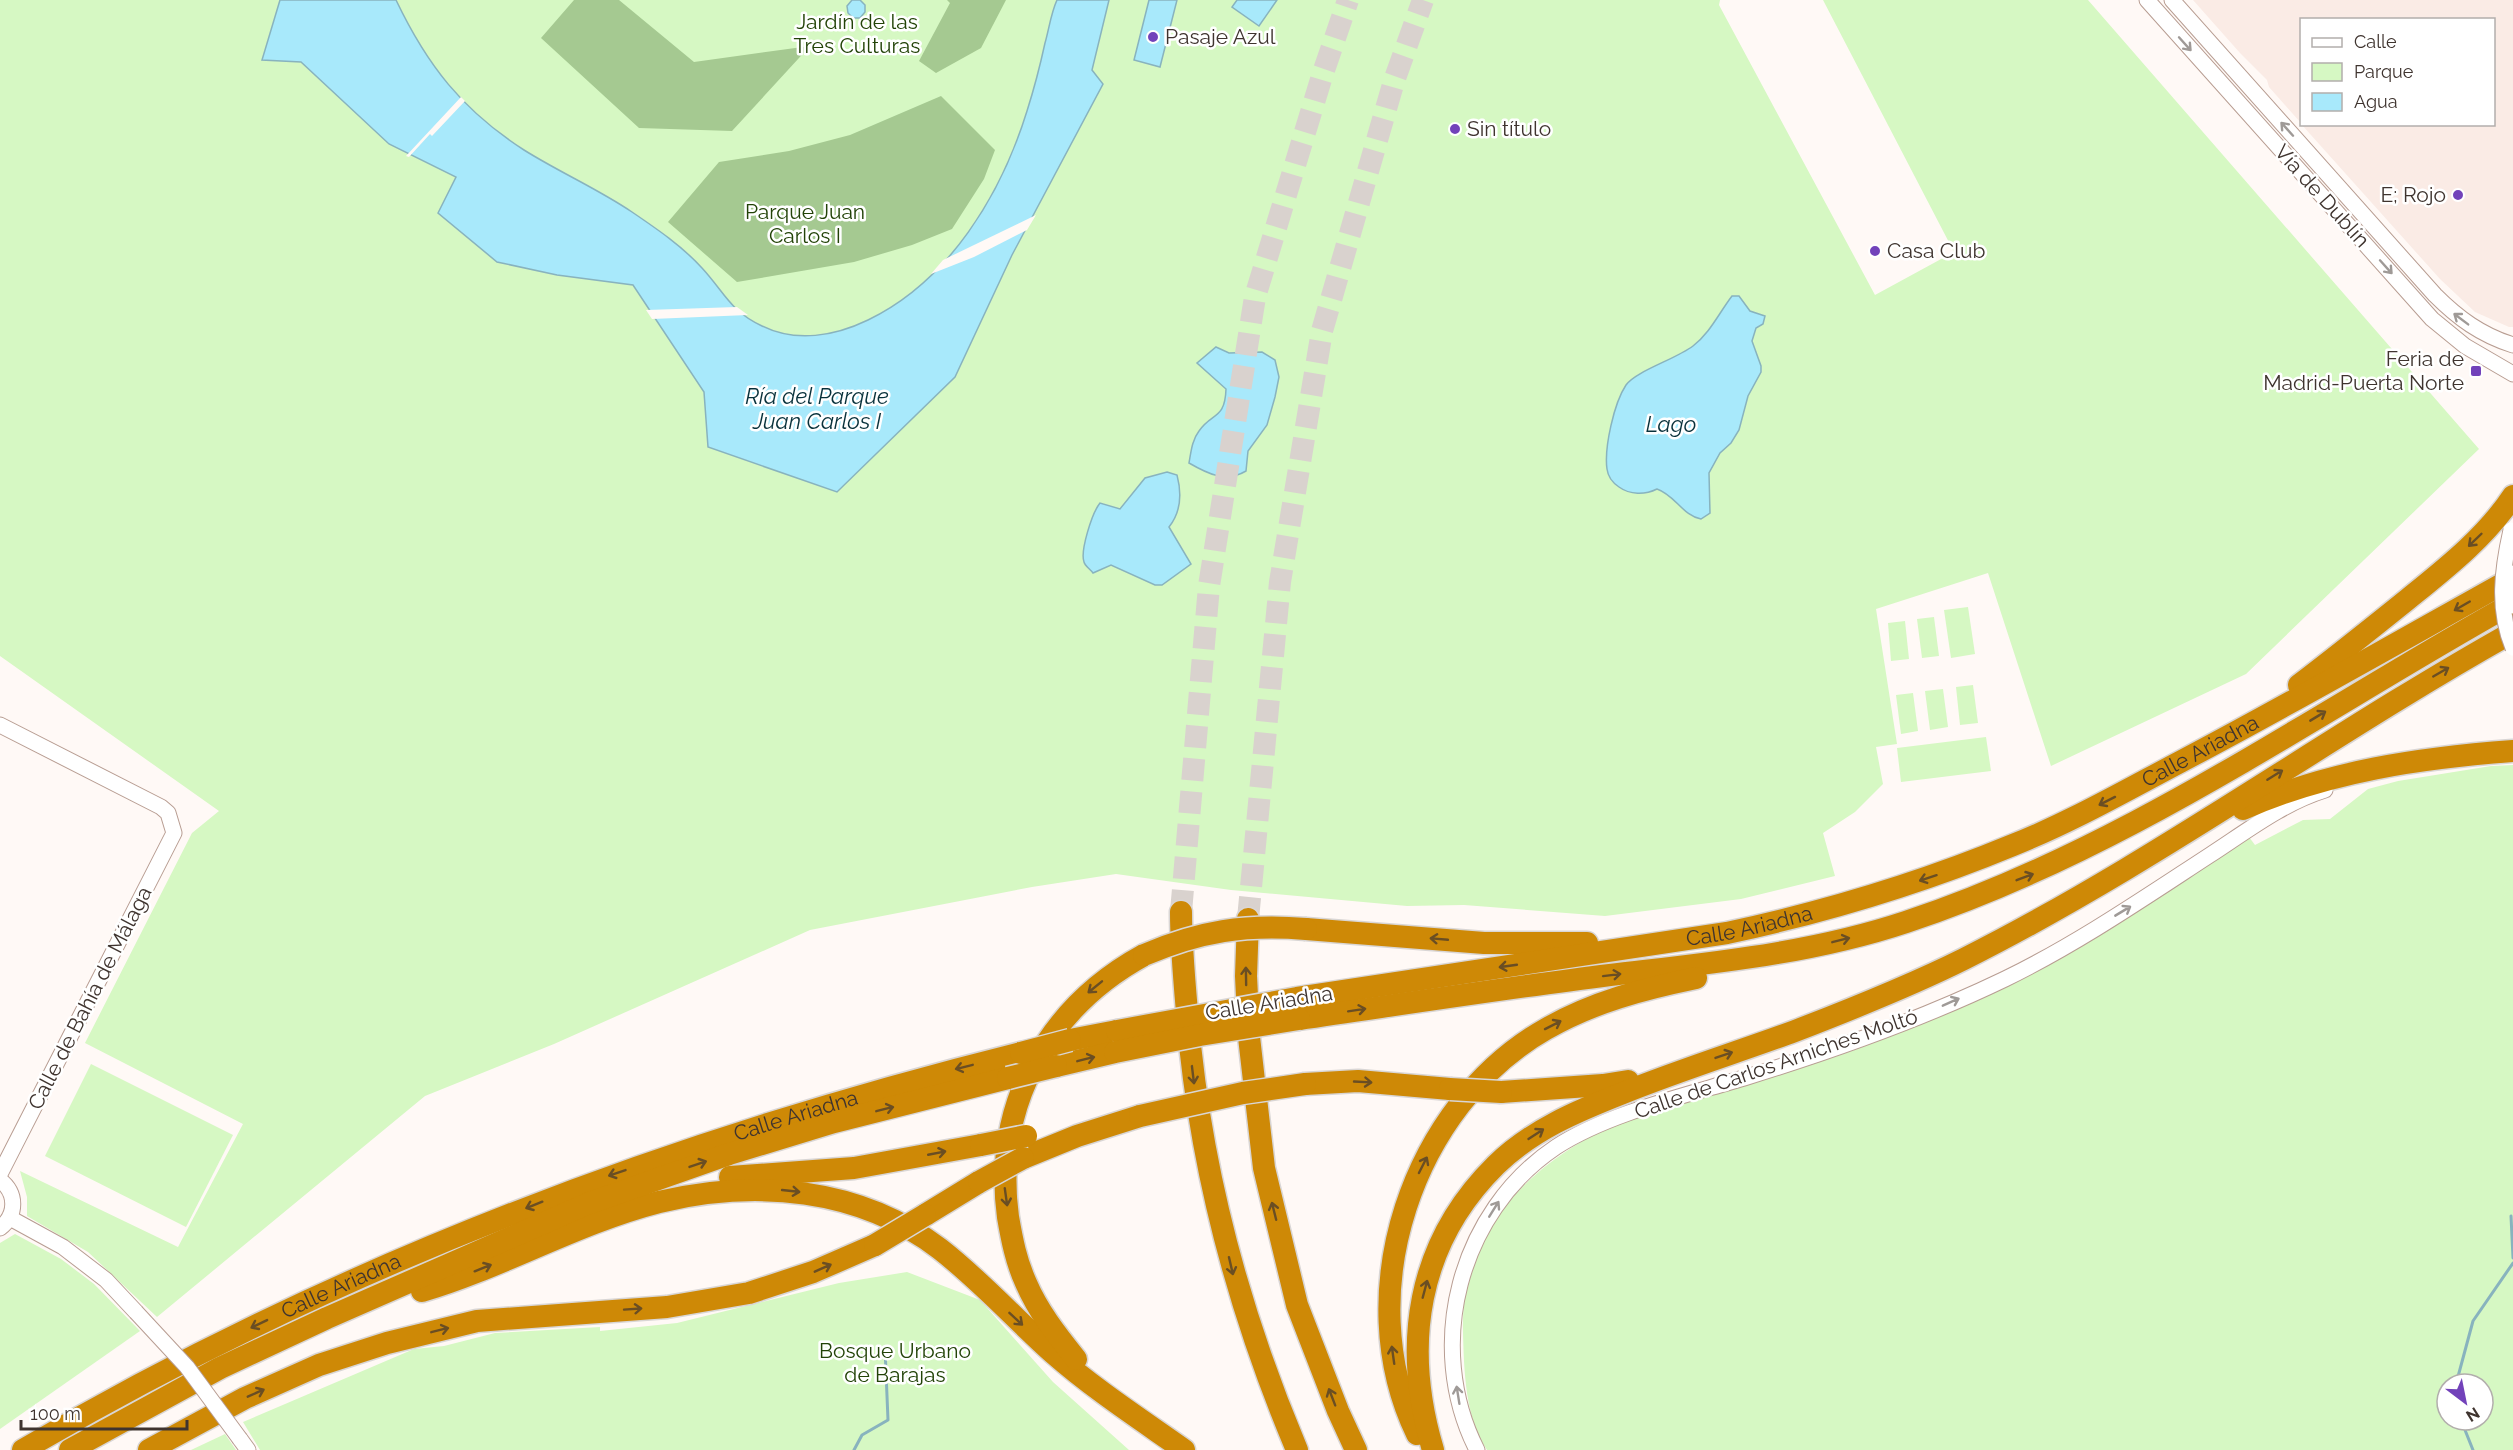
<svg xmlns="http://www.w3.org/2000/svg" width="2513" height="1450" font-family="Raleway,sans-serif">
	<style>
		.built { fill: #faebe5 }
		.green { fill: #d6f8c3; fill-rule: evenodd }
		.forest { fill: #a5c991 }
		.water { fill: #a8e9fb; stroke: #88b3be; stroke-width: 1.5 }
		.pier { fill: #fff9f6 }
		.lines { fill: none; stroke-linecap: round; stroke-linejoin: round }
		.stream { stroke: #88b3be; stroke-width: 3 }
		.highway-tunnel { stroke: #d9d2ce; stroke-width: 22; stroke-dasharray: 22 11; stroke-linecap: butt }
		.minor-casing { stroke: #b89d92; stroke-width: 17 }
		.highway-casing { stroke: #d9d6d5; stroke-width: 25 }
		.minor { stroke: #fff; stroke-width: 15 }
		.highway { stroke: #ce8906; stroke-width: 22 }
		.minor-bridge-casing { stroke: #b89d92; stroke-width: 17; stroke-linecap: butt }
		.highway-bridge-casing { stroke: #d9d6d5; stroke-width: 25; stroke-linecap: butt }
		.minor-bridge { stroke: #fff; stroke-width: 15 }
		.highway-bridge { stroke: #ce8906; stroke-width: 22 }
		.oneway { stroke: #9f9a97 }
		.oneway2 { stroke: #6a4e23 }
		.poi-dot { fill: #7242ba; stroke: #fff; stroke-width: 2 }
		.labels { text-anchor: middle; stroke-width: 5; stroke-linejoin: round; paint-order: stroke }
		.park-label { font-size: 21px; fill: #224307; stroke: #fff }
		.poi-label { font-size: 21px; fill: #3f342f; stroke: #fff; text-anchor: start }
		.street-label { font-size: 21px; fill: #3f342f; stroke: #fff }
		.water-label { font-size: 22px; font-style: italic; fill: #08313b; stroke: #fff }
	</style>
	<rect width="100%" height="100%" fill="#fff9f6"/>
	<path class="built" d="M2193,0h320v327h-4l-34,-15 -35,-33 -138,-154 192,-1v-104h-192l-1,103 -32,-36 -2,-7 -27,-27z"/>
	<g class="green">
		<path d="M0,0h1720l-1,5 156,290 79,-43 -131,-252h265l391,449 -233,225 -195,92 -63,-193 -112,36 21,135 -21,3 7,37 -28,28 -32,21 12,43 -94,23 -136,17 -141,-11 -57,1 -176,-16 -115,-16 -84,13 -222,43 -256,114 -129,52 -268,221 -69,-65 -61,-36v-19l-7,-26 158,76 65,-123 -158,-81 107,-210 27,-22 -219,-155z"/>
		<path d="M1968,607l7,47 -24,4 -7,-48z"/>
		<path d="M1934,617l5,39 -17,2 -5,-39z"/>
		<path d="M1905,621l4,38 -18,2 -3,-38z"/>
		<path d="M1973,685l5,38 -18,2 -4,-38z"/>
		<path d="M1943,689l5,38 -18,3 -5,-39z"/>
		<path d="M1913,693l5,38 -17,3 -5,-39z"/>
		<path d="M1986,737l5,34 -90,11 -4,-34z"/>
		<path d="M2513,765v685h-1026c-22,-32 -23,-80 -24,-117 -3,-83 45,-146 113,-188 35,-22 79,-34 118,-45 68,-21 138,-39 204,-67 39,-18 77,-43 115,-64 79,-44 157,-88 236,-132l6,8 48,-25 27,-1 38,-30 30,-8 93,-15zM2447,1384h36v36h-36z"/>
		<path d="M91,1064l142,71 -47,92 -141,-71z"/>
		<path d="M15,1234l46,25 33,25 46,47 -140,98v-186z"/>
		<path d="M907,1272l73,28 73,82 76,68h-869l-17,-28 171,-73 30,-3 51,-13 105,-6v4l77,-8 162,-40z"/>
		<path d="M225,1434l11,16h-45z"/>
	</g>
	<g class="forest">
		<path d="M574,0h45l75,62 116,-16 -78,85 -93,-3 -98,-90z"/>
		<path d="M947,0h59l-25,48 -45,25 -17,-12 31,-58z"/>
		<path d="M941,96l54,54 -11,29 -32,50 -40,16 -58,17 -117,20 -69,-60 51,-60 70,-11 61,-16z"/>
	</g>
	<g class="water">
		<path d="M280,0h116c31,65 66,110 128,150 35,22 74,39 108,62 25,17 50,34 70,56 23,25 28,43 60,58 34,17 73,10 106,-6 81,-39 133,-125 159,-209 7,-22 13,-45 18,-68 4,-14 6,-30 12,-43h52l-17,70 11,14 -91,171 -57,122 -118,115 -129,-45 -4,-55 -71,-107 -76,-10 -60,-13 -59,-49 18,-36 -67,-33 -88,-82 -39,-2z"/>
		<path d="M852,0h8l5,5v7l-5,6h-7l-5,-5 -1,-7z"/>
		<path d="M1149,0h28l-17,67 -26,-7z"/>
		<path d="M1237,0h40l-18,26 -27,-19z"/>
		<path d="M1732,296h7l11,15 15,5 -2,8 -7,4 -4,13 9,25v6l-13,24 -9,34 -8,13 -11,10 -11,20 1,40 -9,6c-18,-3 -26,-24 -44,-30 -12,6 -27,6 -38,-2 -6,-4 -11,-10 -12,-18 -3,-21 7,-66 19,-84 10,-14 50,-26 67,-39 17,-13 26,-33 39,-50z"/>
		<path d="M1216,347l13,6 33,-1 13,8 4,17 -4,20 -8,28 -19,26 -2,20c-20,12 -38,3 -57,-8 2,-11 3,-23 10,-32 13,-19 26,-11 27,-42l-29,-26z"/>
		<path d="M1167,472l10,3c5,19 4,37 -8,52l22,37 -29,21h-7l-44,-20 -18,8c-3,-4 -8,-7 -9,-11 -4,-11 8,-49 16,-59l20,6 25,-31z"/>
	</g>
	<g class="pier">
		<path d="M461,97l4,4 -33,35 -2,-2 -21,23 -3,-1z"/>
		<path d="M1036,215l-9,15 -53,27 -43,17 12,-14z"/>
		<path d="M737,307l11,8 -96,4 -6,-9z"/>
	</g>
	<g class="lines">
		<g class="stream">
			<path d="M2511,1216l2,42"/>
			<path d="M2456,1384l17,-63 40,-58"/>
			<path d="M2461,1420l12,30"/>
			<path d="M854,1450l8,-15 26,-15 -3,-72"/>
		</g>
		<g class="highway-tunnel">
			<path d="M1181,912l28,-326 46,-289 67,-221 26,-76"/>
			<path d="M1248,919l32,-337 42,-251 72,-250 29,-81"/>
		</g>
		<g class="minor-casing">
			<g id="minor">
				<path d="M2147,0l285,319 33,27 48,28"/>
				<path d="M2172,0l263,295c23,23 46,40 78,50"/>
				<path d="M0,725l161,82 7,6 6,20 -174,341"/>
				<path d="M0,1180c17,13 17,35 0,48"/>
				<path d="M10,1218l53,29 43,33 30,32"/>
				<path d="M240,1439l8,11"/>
				<path d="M1477,1450c-53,-104 -18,-238 79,-303 52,-34 132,-52 191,-70 88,-27 175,-58 258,-98 72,-35 139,-81 205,-124 37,-24 73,-52 115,-65"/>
			</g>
		</g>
		<g class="highway-casing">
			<g id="highway">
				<path d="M2299,685c37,-28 73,-57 109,-86 37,-30 78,-62 105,-103"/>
				<path d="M2243,809c86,-38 177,-51 270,-58"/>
				<path d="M1181,912c0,33 3,66 6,100 12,153 50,296 110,438"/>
				<path d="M1248,919l-2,57 3,61 15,131 33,137 41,106 18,39"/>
				<path d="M1306,929l178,14h103"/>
				<path id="s1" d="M1297,998l430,-65c98,-21 194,-50 286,-88 58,-23 112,-54 167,-83 112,-59 222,-122 333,-184"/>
				<path d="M1299,1019c104,-15 207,-31 311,-44 100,-12 200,-21 296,-53 218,-72 408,-208 607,-319"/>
				<path d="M1070,1040l47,-9"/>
				<path d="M1056,1066l59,-14"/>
				<path d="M1305,1084l53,-3 92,8"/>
				<path d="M1501,1092l102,-7 25,-4"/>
				<path d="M1023,1158l54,-22 63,-20"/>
				<path d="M730,1177l124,-9 127,-23"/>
				<path d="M925,1215l54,-33"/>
				<path d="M422,1291c81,-24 155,-68 237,-89 96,-23 200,-15 281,47 40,31 75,70 113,104 41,36 87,66 131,97"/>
				<path d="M1076,1359c-20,-25 -38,-48 -50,-76 -10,-22 -14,-43 -18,-66 -15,-111 39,-209 136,-262"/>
				<path d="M1417,1434c-68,-140 -5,-329 129,-405 47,-27 97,-40 150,-51"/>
				<path id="s2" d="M23,1450c311,-183 649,-310 998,-397"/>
				<path d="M70,1450l150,-82 107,-50 260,-114 142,-50 105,-32 174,-44"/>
				<path d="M149,1450l96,-52 74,-33 68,-22 90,-22 190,-14 82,-14 64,-21 62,-27"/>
				<path d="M1433,1450c-31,-104 -17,-206 63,-285 36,-35 81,-54 127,-72 57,-23 115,-41 172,-62 57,-22 115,-45 169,-72 191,-96 363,-223 549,-327"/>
			</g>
		</g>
		<use href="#minor" class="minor"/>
		<use href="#highway" class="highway"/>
		<g class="minor-bridge-casing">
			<g id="minor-bridge">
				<path d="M2511,530c-9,40 -14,79 2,118"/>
				<path d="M2513,573v33"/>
				<path d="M136,1312l51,55 53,72"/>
			</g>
		</g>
		<g class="highway-bridge-casing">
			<g id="highway-bridge">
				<path d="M1144,955c56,-24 101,-31 162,-26"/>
				<path d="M1117,1031l180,-33"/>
				<path d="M1115,1052l85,-17 99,-16"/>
				<path d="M1021,1053l49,-13"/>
				<path d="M1008,1078l48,-12"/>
				<path d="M1450,1089l51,3"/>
				<path d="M1140,1116l103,-23 62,-9"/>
				<path d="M981,1145l45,-9"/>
				<path d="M979,1182l44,-24"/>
				<path d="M875,1245l50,-30"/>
			</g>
		</g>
		<use href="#minor-bridge" class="minor-bridge"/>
		<use href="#highway-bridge" class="highway-bridge"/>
	</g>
	<defs><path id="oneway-shaft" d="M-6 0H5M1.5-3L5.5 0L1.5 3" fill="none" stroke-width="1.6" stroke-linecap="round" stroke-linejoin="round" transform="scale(1.5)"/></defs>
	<g class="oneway">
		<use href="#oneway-shaft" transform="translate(2185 44) rotate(48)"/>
		<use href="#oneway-shaft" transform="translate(2287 129) rotate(-132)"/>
		<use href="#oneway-shaft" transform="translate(2386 267) rotate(48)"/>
		<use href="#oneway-shaft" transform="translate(2461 319) rotate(-143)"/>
		<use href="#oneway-shaft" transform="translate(2123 911) rotate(-31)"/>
		<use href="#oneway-shaft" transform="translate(1951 1002) rotate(-24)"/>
		<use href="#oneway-shaft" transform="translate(1494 1209) rotate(-58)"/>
		<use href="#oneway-shaft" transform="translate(1458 1395) rotate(-99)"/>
	</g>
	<g class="oneway2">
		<use href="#oneway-shaft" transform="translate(2475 540) rotate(136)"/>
		<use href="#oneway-shaft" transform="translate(2462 606) rotate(150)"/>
		<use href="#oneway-shaft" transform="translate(2441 672) rotate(-30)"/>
		<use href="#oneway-shaft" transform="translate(2318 716) rotate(-31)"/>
		<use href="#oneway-shaft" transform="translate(2275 775) rotate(-32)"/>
		<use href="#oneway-shaft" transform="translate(2107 801) rotate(153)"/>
		<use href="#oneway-shaft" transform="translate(2025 877) rotate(-21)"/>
		<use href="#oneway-shaft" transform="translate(1928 878) rotate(162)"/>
		<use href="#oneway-shaft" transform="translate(1439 939) rotate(-175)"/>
		<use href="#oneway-shaft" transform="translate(1841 940) rotate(-14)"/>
		<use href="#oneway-shaft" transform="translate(1508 966) rotate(172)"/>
		<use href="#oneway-shaft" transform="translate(1612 975) rotate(-7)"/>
		<use href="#oneway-shaft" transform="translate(1246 976) rotate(-91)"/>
		<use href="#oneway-shaft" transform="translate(1095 987) rotate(141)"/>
		<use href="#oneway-shaft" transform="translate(1357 1010) rotate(-9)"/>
		<use href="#oneway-shaft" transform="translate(1553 1025) rotate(-27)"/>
		<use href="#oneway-shaft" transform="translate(1724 1055) rotate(-19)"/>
		<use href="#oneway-shaft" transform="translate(1086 1059) rotate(-14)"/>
		<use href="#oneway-shaft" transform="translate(964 1067) rotate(166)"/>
		<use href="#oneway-shaft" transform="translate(1193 1075) rotate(83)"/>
		<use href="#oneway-shaft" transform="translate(1363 1082) rotate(3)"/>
		<use href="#oneway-shaft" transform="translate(885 1109) rotate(-14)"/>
		<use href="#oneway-shaft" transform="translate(1536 1134) rotate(-33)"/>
		<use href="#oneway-shaft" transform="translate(937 1153) rotate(-11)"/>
		<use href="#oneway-shaft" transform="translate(698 1164) rotate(-19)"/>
		<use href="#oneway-shaft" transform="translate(1423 1165) rotate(-63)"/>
		<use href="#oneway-shaft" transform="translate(617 1173) rotate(161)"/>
		<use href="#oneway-shaft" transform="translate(791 1191) rotate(6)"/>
		<use href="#oneway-shaft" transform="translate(1006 1197) rotate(82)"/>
		<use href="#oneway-shaft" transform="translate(534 1205) rotate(158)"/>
		<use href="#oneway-shaft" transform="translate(1274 1211) rotate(-104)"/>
		<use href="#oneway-shaft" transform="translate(1231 1266) rotate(77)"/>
		<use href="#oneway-shaft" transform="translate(483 1268) rotate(-22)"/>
		<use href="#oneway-shaft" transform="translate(823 1268) rotate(-24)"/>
		<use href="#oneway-shaft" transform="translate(1425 1289) rotate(-75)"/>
		<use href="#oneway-shaft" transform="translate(633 1309) rotate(-4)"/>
		<use href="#oneway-shaft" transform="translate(1016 1319) rotate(43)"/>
		<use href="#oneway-shaft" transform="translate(259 1324) rotate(154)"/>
		<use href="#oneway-shaft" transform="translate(440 1330) rotate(-14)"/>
		<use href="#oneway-shaft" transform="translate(1393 1355) rotate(-98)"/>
		<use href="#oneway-shaft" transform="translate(256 1393) rotate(-24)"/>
		<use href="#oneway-shaft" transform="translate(1332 1397) rotate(-111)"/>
	</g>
	<g class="poi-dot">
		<circle cx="1153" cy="37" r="6"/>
		<circle cx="1455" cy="129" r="6"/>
		<circle cx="2458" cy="195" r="6"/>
		<circle cx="1875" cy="251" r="6"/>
		<rect x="2470" y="365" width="12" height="12" rx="3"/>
	</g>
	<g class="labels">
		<g class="park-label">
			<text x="857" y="29">Jardín de las<tspan x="857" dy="24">Tres Culturas</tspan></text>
			<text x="805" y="219">Parque Juan<tspan x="805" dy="24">Carlos I</tspan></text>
			<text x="895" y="1358">Bosque Urbano<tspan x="895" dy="24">de Barajas</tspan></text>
		</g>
		<g class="poi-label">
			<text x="1165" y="44">Pasaje Azul</text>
			<text x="1467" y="136">Sin título</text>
			<text x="2446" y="202" text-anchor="end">E; Rojo</text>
			<text x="1887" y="258">Casa Club</text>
			<text x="2464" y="366" text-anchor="end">Feria de<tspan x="2464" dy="24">Madrid-Puerta Norte</tspan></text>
		</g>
		<g class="street-label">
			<text transform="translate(2322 196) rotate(48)" y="7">Vía de Dublín</text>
			<text dy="7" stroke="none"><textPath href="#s1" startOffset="944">Calle Ariadna</textPath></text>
			<text dy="7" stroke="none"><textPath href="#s1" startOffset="458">Calle Ariadna</textPath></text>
			<text transform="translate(90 998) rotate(-63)" y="7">Calle de Bahía de Málaga</text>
			<text transform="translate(1269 1003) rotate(-9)" y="7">Calle Ariadna</text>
			<text transform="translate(1776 1064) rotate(-19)" y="7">Calle de Carlos Arniches Moltó</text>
			<text dy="7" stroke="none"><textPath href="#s2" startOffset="844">Calle Ariadna</textPath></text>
			<text dy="7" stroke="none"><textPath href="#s2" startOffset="358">Calle Ariadna</textPath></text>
		</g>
		<g class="water-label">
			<text x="817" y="404">Ría del Parque<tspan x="817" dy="25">Juan Carlos I</tspan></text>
			<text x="1671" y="432">Lago</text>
		</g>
	</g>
	<rect x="2300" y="18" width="195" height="108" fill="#ffffff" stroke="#b2aeac" stroke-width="1.5"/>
	<rect x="2312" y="38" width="30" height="9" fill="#ffffff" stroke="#b2aeac" stroke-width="1.5"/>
	<text x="2354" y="48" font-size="18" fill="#3f342f">Calle</text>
	<rect x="2312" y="63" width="30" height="18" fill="#d6f8c3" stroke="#b2aeac" stroke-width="1.5"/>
	<text x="2354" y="78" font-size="18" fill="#3f342f">Parque</text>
	<rect x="2312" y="93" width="30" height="18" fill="#a8e9fb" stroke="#b2aeac" stroke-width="1.5"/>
	<text x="2354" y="108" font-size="18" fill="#3f342f">Agua</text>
	<g transform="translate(2465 1402) rotate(148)"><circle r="28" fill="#ffffff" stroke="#b2aeac" stroke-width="1.5"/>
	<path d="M0-4.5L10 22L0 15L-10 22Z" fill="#7242ba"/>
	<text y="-9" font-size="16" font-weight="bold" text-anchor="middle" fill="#3f342f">N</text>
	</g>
	<path d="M21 1420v9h166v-9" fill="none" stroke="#3f342f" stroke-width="3"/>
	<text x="30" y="1420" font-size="18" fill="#3f342f" stroke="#ffffff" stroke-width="4.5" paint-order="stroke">100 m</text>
</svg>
